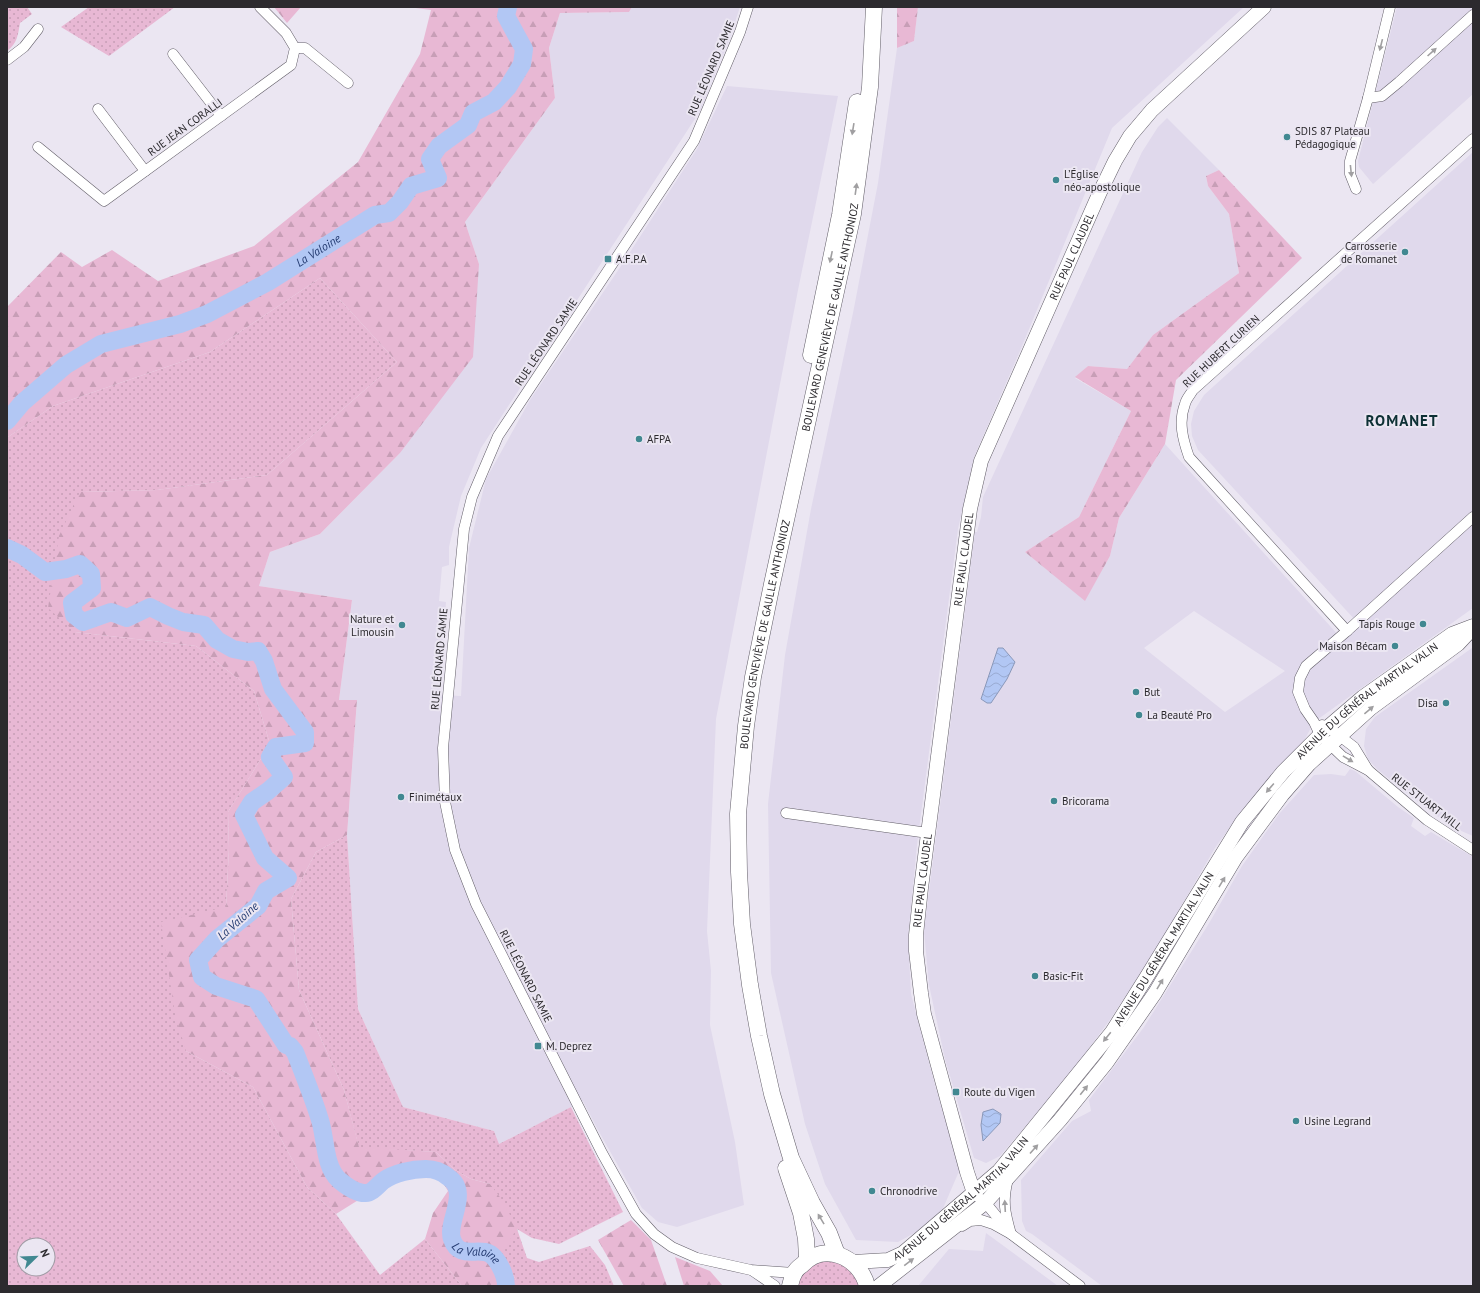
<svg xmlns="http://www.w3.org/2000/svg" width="1480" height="1293" font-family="'PT Sans',sans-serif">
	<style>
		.built { fill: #e0d9ec; fill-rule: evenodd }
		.grass { fill: url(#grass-dots); fill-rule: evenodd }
		.forest { fill: url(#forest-firs) }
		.water { fill: url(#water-waves); stroke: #8a98b9 }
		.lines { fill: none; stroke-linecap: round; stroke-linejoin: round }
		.river { stroke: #b2c7f4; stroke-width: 18 }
		.street-casing { stroke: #615d67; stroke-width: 11 }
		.secondary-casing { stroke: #615d67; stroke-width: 15 }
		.primary-casing { stroke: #615d67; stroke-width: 17 }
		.street { stroke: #fff; stroke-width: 10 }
		.secondary { stroke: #fff; stroke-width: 14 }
		.primary { stroke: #fff; stroke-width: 16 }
		.oneway { fill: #a09fa1 }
		.poi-dot { fill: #418891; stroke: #ebe6f2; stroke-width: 1.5 }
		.labels { text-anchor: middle; stroke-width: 4; stroke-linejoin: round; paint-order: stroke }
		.street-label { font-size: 11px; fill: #2c2a2e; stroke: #ebe6f2 }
		.poi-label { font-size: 11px; fill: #2c2a2e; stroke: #ebe6f2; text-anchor: start }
		.water-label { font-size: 12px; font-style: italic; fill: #253c72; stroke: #ebe6f2 }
		.district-label { font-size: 15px; font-weight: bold; letter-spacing: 1px; fill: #0d3034; stroke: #ebe6f2 }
	</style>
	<defs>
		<pattern id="grass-dots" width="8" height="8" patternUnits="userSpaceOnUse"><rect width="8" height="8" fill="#e8b8d4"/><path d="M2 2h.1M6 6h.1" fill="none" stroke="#c79eb6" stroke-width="1.8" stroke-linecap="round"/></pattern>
		<pattern id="forest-firs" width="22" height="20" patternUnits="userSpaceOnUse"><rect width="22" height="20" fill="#e8b8d4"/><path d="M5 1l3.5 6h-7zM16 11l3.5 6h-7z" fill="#c79eb6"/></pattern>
		<pattern id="water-waves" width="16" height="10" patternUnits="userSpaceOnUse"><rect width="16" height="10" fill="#b2c7f4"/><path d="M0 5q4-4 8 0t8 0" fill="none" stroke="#99abd2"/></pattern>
	</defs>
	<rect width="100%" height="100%" fill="#ebe6f2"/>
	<g class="built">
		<path d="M632,7h108l-12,36 -28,68 -219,337 -20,48 -12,51v18l-7,2 -3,34 7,1 -6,93 21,1 8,-148 17,-69 44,-79 91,-134 76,-117 30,-63 111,10 -40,194 -82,429 -9,212 4,40 -1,54 25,117 9,63 -67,22 -19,-5 -16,-14 -44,-78 -15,-29 -84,43 -5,-13 -91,-24 -45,-98 -11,-174 10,-134 -18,-1 13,-100 -93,-14 11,-34 50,-18 80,-81 79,-189 -14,-42 90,-124 -6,-50 11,-35 69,-1z"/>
		<path d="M918,7h326l-132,121 -92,223 -46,106 -16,72 -41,316 -9,93 3,56 24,91 25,84 -22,51 -40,22 -42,-2 -31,-56 -20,-60 -34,-151 -3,-169 17,-149 26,-146 42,-196 25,-130 19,-135 17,-7z"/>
		<path d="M1397,7h76v87l-100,90 -14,-17 -1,-6z"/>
		<path d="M1167,118l52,52 -13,6 2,10 21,28 10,59 -86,62 -26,34 -39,-3 -13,12 56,33 -52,106 -54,35 60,48 25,-44 9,-38 46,-74 175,193 17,-15 -159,-172 -6,-14 -1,-12 3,-13 10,-16 269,-243v456l-159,114 -16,30 -66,72 -17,24 -63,108 -43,65 -36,49 -73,86 -14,7 -12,-5 -29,-99 -16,-74 -5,-54 51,-399h2l4,-15 2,-20 159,-345 16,-25zM1194,611l91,60 -60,41 -81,-64z"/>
		<path d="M1472,648l1,1v187l-14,-6 -30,-19 -52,-42 -9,-10 -4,-13 2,-17 9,-12z"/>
		<path d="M1350,769l5,2 43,36 16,11 -3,8 14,10 6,-4 42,25v429h-371l-70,-52 -6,-3 -4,-10 -1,-41 51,-59 19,-10 -2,-11 55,-73 64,-102 34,-59 37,-52 35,-39 17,-1 14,2z"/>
		<path d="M986,1233l72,53h-140l31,-37 34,2z"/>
	</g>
	<g class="grass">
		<path d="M7,7h20l5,7 -12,9c-2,12 -3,21 -13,28z"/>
		<path d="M89,7h86l-66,49 -48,-29z"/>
		<path d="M320,278l77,84 -130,113 -110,15 -77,2 -5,140 121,14 58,45 16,53 -42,68 1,36 -3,59 -40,144 67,36 54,100 29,27 44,61 45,-36 37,47h-455l1,-849 45,-31 157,-54zM24,1245h24v24h-24z"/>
		<path d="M347,835l11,174 45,98 91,24 5,13 72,-37 52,105 -64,32 -27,-6 -15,-9 10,29 12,4 51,-16 15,19 9,21h-98v-6l-14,-26 -12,-70 -19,-5 -16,-9 -19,-18 -77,-4 -15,-58 -45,-100 -8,-91 25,-47z"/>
		<path d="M834,1259l18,11 8,16h-65l4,-10 15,-14z"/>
	</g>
	<g class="forest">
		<path d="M274,7h27l-14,16z"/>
		<path d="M408,7h224l-3,5 -69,1 -11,35 6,50 -90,124 14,42 -6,93 -73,96 -80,81 -50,18 -11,34 93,14 -13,100h18l-10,135 -31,17 -25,47 8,91 45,100 15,57 77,5 19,18 16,9 19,5 12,16 15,28 -15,26 14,26v6h-54l-37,-47 8,-26 15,-22 -8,-13 -21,-16 -83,52 -29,-27 -54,-100 -67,-36 -11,-37 -14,-92 65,-15 3,-59 -1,-36 42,-68 -16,-53 -58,-45 -121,-14 -27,-24 11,-72 21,-44 77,-2 110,-15 130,-113 -77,-84 -110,74 -157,54 -45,31 -1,5v-135l54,-55 21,15 30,-17 46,31 96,-35 104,-84 62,-108 11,-44z"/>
		<path d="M897,7h21l-4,34 -17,7z"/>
		<path d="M1219,170l83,88 -126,122 -11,64 -46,74 -9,38 -25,45 -60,-49 54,-35 52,-106 -56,-34 13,-11 39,3 26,-34 86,-62 -10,-59 -21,-28 -2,-10z"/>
		<path d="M631,1220l20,20 16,46h-43l-26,-46z"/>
		<path d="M675,1257l35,14 13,15h-39z"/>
	</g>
	<g class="water">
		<path d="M998,648h5l12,14 -8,17 -16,24h-4l-6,-4z"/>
		<path d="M993,1109l8,5 -1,9 -17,18 -2,-16 2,-13z"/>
	</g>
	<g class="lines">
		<g class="river">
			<path id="s1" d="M7,421l15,-18 44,-38 35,-21 79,-20 27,-10 61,-32 107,-67 14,-2 11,-11 11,-16 27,-8 -8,-19 9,-13 29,-21 5,-12 21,-11 14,-15 14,-23 2,-15 -18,-33 2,-9"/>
			<path id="s2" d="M7,548l15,7 23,17 21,-3 14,-5 11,10 1,14 -20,15 2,12 9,7 28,-10 16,6 23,-11 18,9 15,6 21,3 13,15 16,9 15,3 10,-1 6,10 9,28 32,43v11l-29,4 -6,10 14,20 -16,14 -16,11 -8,13 21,43 23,20 -22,13 -8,15 -41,33 -19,21 4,17 14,9 40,13 30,46 4,1 5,6c9,23 18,45 25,68 6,19 4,46 19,60 6,5 18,14 27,13 6,0 12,-8 17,-12 11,-8 29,-12 43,-12 9,0 16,3 22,8 23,15 -2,45 4,62 6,18 20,11 33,13 12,2 21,24 21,34"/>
		</g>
		<g class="street-casing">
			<g id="street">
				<path d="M748,7l-8,25 -46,109 -196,295 -26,61 -8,32 -21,219 2,54 10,48 21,54 126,249 34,61 18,20 18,13 25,11 54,12 43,3"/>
				<path d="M295,48h10l43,35"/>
				<path d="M173,54l48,62"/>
				<path d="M7,60l17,-13 14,-18"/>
				<path d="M1368,98l14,-2 17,-14 74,-67"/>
				<path d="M98,109l47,62"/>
				<path d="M1473,139l-280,251c-3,5 -7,9 -8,14 -7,18 -2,36 4,53l158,174 126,-114"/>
				<path d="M38,147l66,54 187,-136 4,-17 -9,-15 -26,-26"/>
				<path d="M1356,189l-6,-15v-13l18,-63 22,-91"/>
				<path d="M1347,631l-41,35 -6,12 -2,14 7,17 9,13 6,13 23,22 25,13 59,50 46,30"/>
				<path d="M1322,725l6,2 26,20 14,23"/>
				<path d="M786,813l142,20"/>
				<path d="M1008,1179c-6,22 -3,34 3,55"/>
				<path d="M974,1193l15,14 18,22"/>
				<path d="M962,1226l8,-5 11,-1 12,4 18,10 69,52"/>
				<path d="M753,1271l22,15"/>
			</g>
		</g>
		<g class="secondary-casing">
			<g id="secondary">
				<path id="s3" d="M974,1193l-7,-21 -43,-158 -3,-21 -5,-42v-16l5,-47 49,-379 11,-48 119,-269 15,-31 15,-25 22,-26 112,-103"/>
				<path id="s4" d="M853,1262l35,-2 15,-7 96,-82 113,-139 34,-54 96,-156 41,-50 45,-45 35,-30 89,-63 21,-8"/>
				<path d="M879,1286l106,-83 75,-83 47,-58 48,-69 81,-136 46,-62 27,-31 62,-56 87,-64 15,-16"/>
			</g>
		</g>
		<g class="primary-casing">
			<g id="primary">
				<path d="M811,355l29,-140 17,-113"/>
				<path d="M786,1168l15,45 5,26 1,20"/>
				<path id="s5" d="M837,1254l-8,-21 -17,-30 -21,-45 -19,-64 -13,-58 -9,-51 -8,-61 -3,-52 -1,-58 8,-88 7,-49 19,-93 81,-370 17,-127 4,-80"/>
				<path d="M790,1286c1,-4 2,-9 4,-12 1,-3 5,-7 8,-9 22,-24 58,-8 65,21"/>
			</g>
		</g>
		<use href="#street" class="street"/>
		<use href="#secondary" class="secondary"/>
		<use href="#primary" class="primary"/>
	</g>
	<defs><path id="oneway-solid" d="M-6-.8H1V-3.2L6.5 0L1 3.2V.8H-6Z"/></defs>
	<g class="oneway">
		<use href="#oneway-solid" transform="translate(1381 45) rotate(104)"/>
		<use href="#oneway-solid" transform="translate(1432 52) rotate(-42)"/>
		<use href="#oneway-solid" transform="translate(853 129) rotate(99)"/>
		<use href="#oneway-solid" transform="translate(1351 171) rotate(84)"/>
		<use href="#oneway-solid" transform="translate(856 189) rotate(-82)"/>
		<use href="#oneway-solid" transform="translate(831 257) rotate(102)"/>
		<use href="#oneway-solid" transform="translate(1369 710) rotate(-40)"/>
		<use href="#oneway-solid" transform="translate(1348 759) rotate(31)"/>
		<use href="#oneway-solid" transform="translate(1270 788) rotate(130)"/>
		<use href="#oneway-solid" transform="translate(1222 882) rotate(-59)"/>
		<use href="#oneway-solid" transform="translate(1160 984) rotate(-59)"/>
		<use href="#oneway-solid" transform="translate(1107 1037) rotate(129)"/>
		<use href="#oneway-solid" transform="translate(1084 1090) rotate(-51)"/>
		<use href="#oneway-solid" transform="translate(1034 1149) rotate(-48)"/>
		<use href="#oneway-solid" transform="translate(1005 1206) rotate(-93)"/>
		<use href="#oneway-solid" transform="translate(821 1219) rotate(-121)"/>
		<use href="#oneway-solid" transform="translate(909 1262) rotate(-37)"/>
	</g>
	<g class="poi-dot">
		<circle cx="1287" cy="137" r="4"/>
		<circle cx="1056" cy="180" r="4"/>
		<circle cx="1405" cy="252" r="4"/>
		<rect x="604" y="255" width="8" height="8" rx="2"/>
		<circle cx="639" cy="439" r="4"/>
		<circle cx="1423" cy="624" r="4"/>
		<circle cx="402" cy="625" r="4"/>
		<circle cx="1395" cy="646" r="4"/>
		<circle cx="1136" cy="692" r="4"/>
		<circle cx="1446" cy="703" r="4"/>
		<circle cx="1139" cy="715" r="4"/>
		<circle cx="401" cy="797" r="4"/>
		<circle cx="1054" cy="801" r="4"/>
		<circle cx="1035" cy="976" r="4"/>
		<rect x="534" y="1042" width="8" height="8" rx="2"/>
		<rect x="952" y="1088" width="8" height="8" rx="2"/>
		<circle cx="1296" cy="1121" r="4"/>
		<circle cx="872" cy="1191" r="4"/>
	</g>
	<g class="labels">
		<g class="street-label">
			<text transform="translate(711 68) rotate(-67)" y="4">RUE LÉONARD SAMIE</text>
			<text transform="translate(185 127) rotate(-36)" y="4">RUE JEAN CORALLI</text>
			<text dy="4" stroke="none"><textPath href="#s3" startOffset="968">RUE PAUL CLAUDEL</textPath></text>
			<text dy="4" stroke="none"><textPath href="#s5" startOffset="962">BOULEVARD GENEVIÈVE DE GAULLE ANTHONIOZ</textPath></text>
			<text transform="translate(546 342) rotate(-56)" y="4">RUE LÉONARD SAMIE</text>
			<text transform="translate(1221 351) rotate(-43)" y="4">RUE HUBERT CURIEN</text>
			<text dy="4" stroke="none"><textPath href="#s3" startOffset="644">RUE PAUL CLAUDEL</textPath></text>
			<text dy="4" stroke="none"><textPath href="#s5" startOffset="638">BOULEVARD GENEVIÈVE DE GAULLE ANTHONIOZ</textPath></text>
			<text transform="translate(439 659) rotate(-85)" y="4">RUE LÉONARD SAMIE</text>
			<text dy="4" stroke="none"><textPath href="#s4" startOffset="779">AVENUE DU GÉNÉRAL MARTIAL VALIN</textPath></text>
			<text transform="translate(1427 802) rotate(38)" y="4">RUE STUART MILL</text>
			<text dy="4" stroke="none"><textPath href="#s3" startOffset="320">RUE PAUL CLAUDEL</textPath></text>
			<text dy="4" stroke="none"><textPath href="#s4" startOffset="455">AVENUE DU GÉNÉRAL MARTIAL VALIN</textPath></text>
			<text transform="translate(526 976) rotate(63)" y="4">RUE LÉONARD SAMIE</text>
			<text dy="4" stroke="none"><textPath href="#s4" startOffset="131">AVENUE DU GÉNÉRAL MARTIAL VALIN</textPath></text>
		</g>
		<g class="poi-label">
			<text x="1295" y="135">SDIS 87 Plateau<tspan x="1295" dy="13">Pédagogique</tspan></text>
			<text x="1064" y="178">L’Église<tspan x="1064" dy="13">néo-apostolique</tspan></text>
			<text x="1397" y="250" text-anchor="end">Carrosserie<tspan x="1397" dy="13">de Romanet</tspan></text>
			<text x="616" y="263">A.F.P.A</text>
			<text x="647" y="443">AFPA</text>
			<text x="394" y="623" text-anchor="end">Nature et<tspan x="394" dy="13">Limousin</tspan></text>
			<text x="1415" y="628" text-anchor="end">Tapis Rouge</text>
			<text x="1387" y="650" text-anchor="end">Maison Bécam</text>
			<text x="1144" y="696">But</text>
			<text x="1438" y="707" text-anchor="end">Disa</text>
			<text x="1147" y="719">La Beauté Pro</text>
			<text x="409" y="801">Finimétaux</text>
			<text x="1062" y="805">Bricorama</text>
			<text x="1043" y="980">Basic-Fit</text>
			<text x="546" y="1050">M. Deprez</text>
			<text x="964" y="1096">Route du Vigen</text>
			<text x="1304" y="1125">Usine Legrand</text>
			<text x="880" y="1195">Chronodrive</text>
		</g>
		<g class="water-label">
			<text dy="4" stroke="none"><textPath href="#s1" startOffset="361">La Valoine</textPath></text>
			<text transform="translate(238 921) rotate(-42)" y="4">La Valoine</text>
			<text dy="4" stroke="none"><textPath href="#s2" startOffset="1278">La Valoine</textPath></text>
		</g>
		<g class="district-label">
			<text x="1402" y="426">ROMANET</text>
		</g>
	</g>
	<rect width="1480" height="1293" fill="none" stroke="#2c2a2e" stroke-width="16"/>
	<g transform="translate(36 1257) rotate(67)"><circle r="19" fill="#ebe6f2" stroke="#9f9ba4"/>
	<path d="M0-3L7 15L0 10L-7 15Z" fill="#418891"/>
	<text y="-6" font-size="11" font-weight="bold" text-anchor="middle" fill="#2c2a2e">N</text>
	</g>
</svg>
